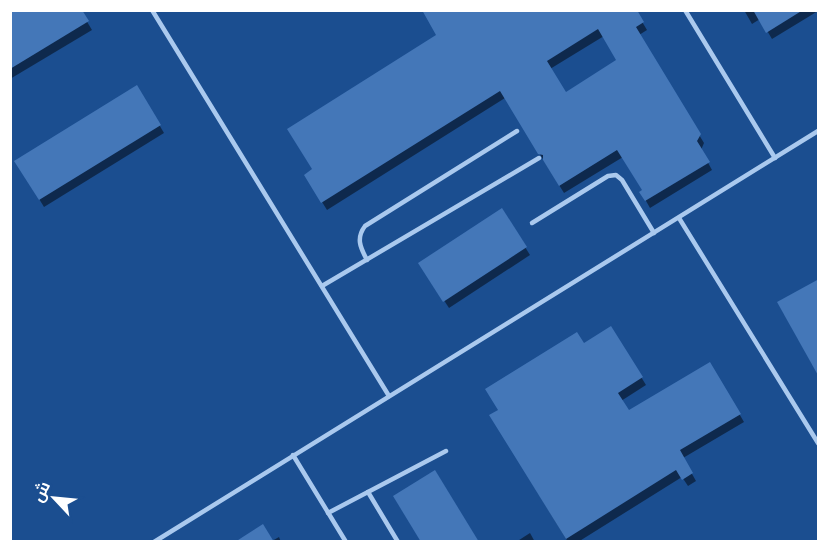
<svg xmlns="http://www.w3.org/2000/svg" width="829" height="552" font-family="Quicksand,Cairo,sans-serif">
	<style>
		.shadow { fill: #0007; fill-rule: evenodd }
		.building { fill: #4477b8; fill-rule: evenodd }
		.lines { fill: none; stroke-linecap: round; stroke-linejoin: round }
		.lane { stroke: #aac9ee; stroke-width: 4.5 }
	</style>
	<rect width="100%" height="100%" fill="#1b4e90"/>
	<g class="shadow">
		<path d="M10,10h70l12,20 -82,49z"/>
		<path d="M635,10l12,20 -8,5 65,108 -3,7 11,20 -62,38 -9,-16 3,-1 -21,-34 -59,36 -59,-95 -178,112 -21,-34 8,-6 -25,-41zM604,36l14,25 -52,33 -16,-25z"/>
		<path d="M744,10h74v1l-46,28 -12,-20 -8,5z"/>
		<path d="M137,87l27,46 -120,74 -28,-46z"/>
		<path d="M502,210l28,45 -81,53 -24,-37z"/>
		<path d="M611,328l35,57 -25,16 7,11 82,-48 34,58 -61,36 13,23 -8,5 -6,-9 -104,65h-10l-77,-126 92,-71z"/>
		<path d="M530,533l5,9h-19z"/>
		<path d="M279,537l2,5h-43l34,-1z"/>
	</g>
	<g class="building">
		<path d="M10,10h72l7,11 -79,48z"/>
		<path d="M422,10h215l7,12 -8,5 65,107 -4,7 13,21 -65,39 -6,-9 3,-2 -25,-40 -58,36 -16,-26v-5l-5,-1 -38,-63 -179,112 -17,-28 8,-6 -25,-40 149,-94zM598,29l18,31 -50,32 -19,-31z"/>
		<path d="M753,10h50l-37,23z"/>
		<path d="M137,85l24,40 -122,75 -25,-39z"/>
		<path d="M502,208l25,39 -84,55 -25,-39z"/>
		<path d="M819,279v98l-42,-75z"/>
		<path d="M611,326l32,51 -25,16 11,17 81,-48 31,52 -61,36 13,23 -11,7 -6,-10 -110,69 -77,-124 9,-5 -13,-21 92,-57 7,11z"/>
		<path d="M435,470l44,72h-58l-28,-46z"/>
		<path d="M263,524l11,18h-39z"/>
	</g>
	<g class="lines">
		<g class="lane">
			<path d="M152,10l237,386"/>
			<path d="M685,10l90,148"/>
			<path d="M679,218l139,225"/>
			<path d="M532,223l76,-47 8,-1 6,5 32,53"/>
			<path d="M367,260c-7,-13 -11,-22 -2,-34l152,-95"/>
			<path d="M322,286l217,-128"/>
			<path d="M293,455l53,87"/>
			<path d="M368,492l30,50"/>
			<path d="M328,513l118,-62"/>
			<path d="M154,542l664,-411"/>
		</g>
	</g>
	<rect width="829" height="552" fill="none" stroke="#ffffff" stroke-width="24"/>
	<g transform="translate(54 498) rotate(296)" stroke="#1b4e90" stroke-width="4.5" paint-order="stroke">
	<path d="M0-4.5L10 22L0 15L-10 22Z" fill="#ffffff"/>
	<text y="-9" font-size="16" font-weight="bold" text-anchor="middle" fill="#ffffff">ش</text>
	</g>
</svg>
